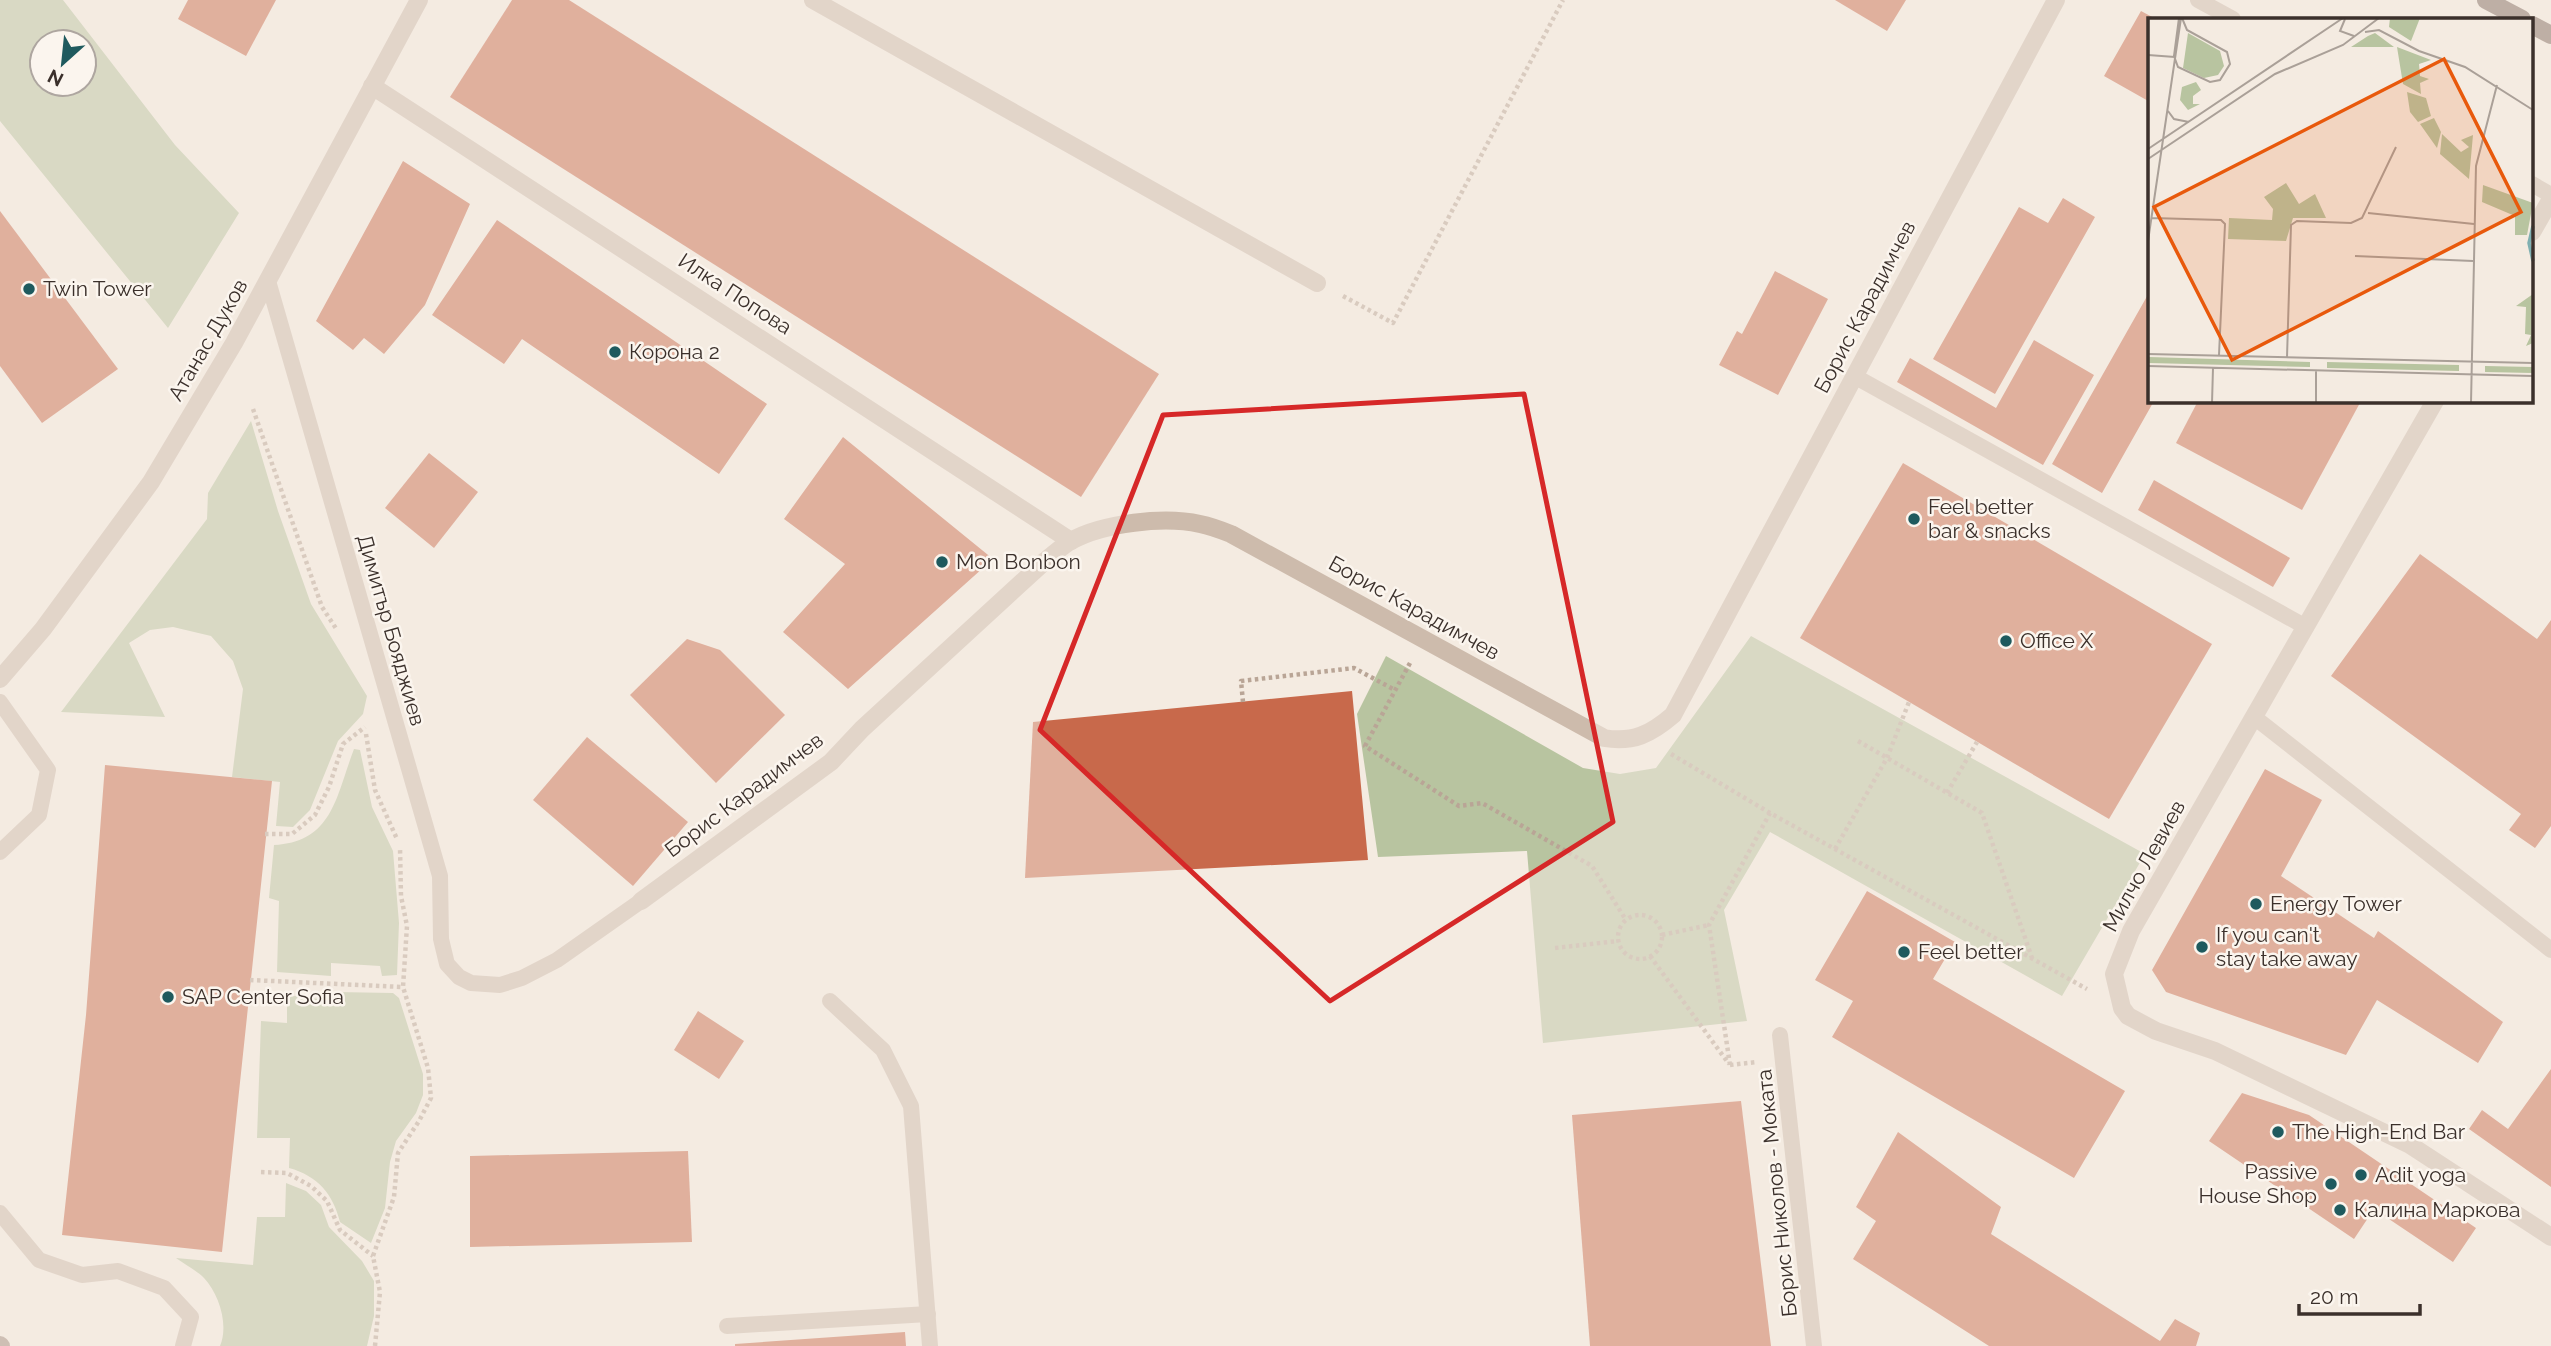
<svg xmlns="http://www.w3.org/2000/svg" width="2551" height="1346" font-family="Raleway,sans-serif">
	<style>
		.green { fill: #b8c4a0; fill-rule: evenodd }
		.building { fill: #c8694b }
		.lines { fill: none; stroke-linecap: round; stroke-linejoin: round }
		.path { stroke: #b9a596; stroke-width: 4.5; stroke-dasharray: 3.5 3.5; stroke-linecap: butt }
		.lane { stroke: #cdbbac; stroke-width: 16 }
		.street { stroke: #cdbbac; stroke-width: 18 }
		.secondary { stroke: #a18a7d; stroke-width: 18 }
		.primary { stroke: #7d675c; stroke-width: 18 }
		.marked { fill: none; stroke: #d62828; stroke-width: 5; stroke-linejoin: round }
		.poi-dot { fill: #1f5a5e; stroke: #fbf5ee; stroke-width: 2.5 }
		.labels { text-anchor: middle; stroke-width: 5; stroke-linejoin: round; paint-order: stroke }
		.poi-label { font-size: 21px; fill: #3b302b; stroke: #fbf5ee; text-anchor: start }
		.street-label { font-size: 21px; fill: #3b302b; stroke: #fbf5ee }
		.inset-river { fill: none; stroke: #7fb0b2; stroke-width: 3.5 }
		.inset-road { fill: none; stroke: #aaa098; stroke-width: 2 }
		.view { fill: #e8590c; fill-opacity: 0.15; stroke: #e8590c; stroke-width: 3.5 }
		.inset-edge { fill: none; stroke: #3b302b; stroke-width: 3.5 }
	</style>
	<rect width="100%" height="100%" fill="#f4ebe1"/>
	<g class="green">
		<path d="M0,0h63l112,145 64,68 -71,115 -168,-207zM42,42h42v42h-42z"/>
		<path d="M251,421l27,90 33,93 56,92 -4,18 -25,27 -28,69 -17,17 -17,-1 4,-44 -48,-5 11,-88 -10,-28 -22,-25 -38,-9 -23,3 -21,13 36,74 -104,-5 146,-193 1,-26z"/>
		<path d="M1751,636l394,218 -83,142 -292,-164 -46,78 23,111 -204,22 -16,-192 -149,6 -21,-143 29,-58 197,112 37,6 36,-6z"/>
		<path d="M354,749l6,1 12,57 21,44 6,72 -2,52 -15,1 -2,-10 -49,-3v13l-54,-4 2,-71 -10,-3 5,-53c59,-3 62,-49 80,-96z"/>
		<path d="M336,992l57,1 6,5 24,76v21l-7,18 -20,28 -6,21 -5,46 -14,35 -31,-21c-7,-28 -22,-46 -51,-54l1,-30h-33l4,-117 26,2v-28l48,6z"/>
		<path d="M286,1183l20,8 15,14 8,22 33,34 12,20v35l-7,30h-147c9,-21 -1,-52 -16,-68 -8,-8 -20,-14 -28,-20l77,7 4,-48h28z"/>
	</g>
	<g class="building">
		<path d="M188,0h88l-30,56 -68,-37z"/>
		<path d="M512,0h57l590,374 -78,123 -631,-400z"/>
		<path d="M1835,0h71l-19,31z"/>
		<path d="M2141,11l15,8h-6v83l-46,-26z"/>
		<path d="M403,161l67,43 -45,101 -41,49 -20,-16 -11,12 -37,-29z"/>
		<path d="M2063,198l32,19 -100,177 -62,-35 86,-152 29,16z"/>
		<path d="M0,211l118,158 -76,54 -42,-57z"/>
		<path d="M497,220l270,184 -48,70 -197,-135 -18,25 -72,-49z"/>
		<path d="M1775,271l53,28 -50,96 -59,-30 18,-34 5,3z"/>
		<path d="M2150,291v110h4l-52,92 -50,-29z"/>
		<path d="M2034,340l60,35 -51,90 -146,-83 13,-24 86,50z"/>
		<path d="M2198,401h163l-59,109 -126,-67z"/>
		<path d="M843,437l150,122 -145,130 -65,-57 62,-68 -61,-45z"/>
		<path d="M429,453l49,39 -44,56 -49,-40z"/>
		<path d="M1903,463l309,181 -103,175 -309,-181z"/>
		<path d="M2154,480l136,78 -17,29 -135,-77z"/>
		<path d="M2420,554l117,85 14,-19v206l-16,22 -26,-18 12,-16 -190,-138z"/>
		<path d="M687,639l33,11 65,65 -69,68 -86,-88z"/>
		<path d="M1352,691l16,169 -343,18 8,-156z"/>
		<path d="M587,737l101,85 -55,64 -100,-86z"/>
		<path d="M105,765l167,16 -50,471 -160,-17 24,-220z"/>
		<path d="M2265,769l57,31 -41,76 93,62 4,-7 125,91 -25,41 -101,-63 -31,55 -180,-63 -14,-22z"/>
		<path d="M1867,891l88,51 -22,37 192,112 -51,87 -242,-141 21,-36 -38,-21z"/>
		<path d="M698,1011l46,30 -25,38 -45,-29z"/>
		<path d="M2551,1069v118l-82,-58 13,-19 26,19z"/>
		<path d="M2242,1093l67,22 167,113 -23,34 -79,-53 -20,30 -145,-98z"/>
		<path d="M1741,1101l30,245h-181l-18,-231z"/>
		<path d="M1898,1132l103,75 -10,27 169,107 15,-22 25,14 -4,13h-207l-136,-87 23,-38 -20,-14z"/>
		<path d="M688,1151l4,91 -222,5v-91z"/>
		<path d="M905,1332l1,14h-171v-2z"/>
	</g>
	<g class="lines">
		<g class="path">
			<path d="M1343,296l50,27 170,-323"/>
			<path d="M253,409l69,198 15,23"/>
			<path d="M1410,663l-45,83 94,60 23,-3 110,63 34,54"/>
			<path d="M1243,702l-2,-21 113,-13 41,22"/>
			<path d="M366,734l9,56 22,49"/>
			<path d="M1858,741l124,72 50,145"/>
			<path d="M1671,754l99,59 317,176"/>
			<path d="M1947,793l30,-51"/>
			<path d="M265,834h27l23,-19 14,-28 14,-43 22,-17"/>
			<path d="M1835,849l52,-91 22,-56"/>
			<circle cx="1640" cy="937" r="22"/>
			<path d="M1662,935l47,-10"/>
			<path d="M1555,948l63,-7"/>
			<path d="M1650,956l79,108"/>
			<path d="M250,980l153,7"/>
			<path d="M1730,1065l-21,-140 61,-112"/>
			<path d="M1730,1065l27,-3"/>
			<path d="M261,1172l26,1 24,13 16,15 13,29 33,26"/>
			<path d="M375,1346l5,-54 -7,-36 21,-59 4,-44 21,-32 12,-23 -3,-30 -25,-81 4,-61 -6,-30 -1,-49"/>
		</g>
		<g class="lane">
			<path d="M2198,0l35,19"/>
			<path d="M2532,184l19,11"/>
			<path d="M268,281l172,595 1,63 6,25 12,13 12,6 29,2 22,-7 35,-18 84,-59"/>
			<path d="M1854,376l452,251"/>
			<path d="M0,702l48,68 -9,45 -39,37"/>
			<path d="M2254,717l297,233"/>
			<path d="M830,1001l53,49 28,56 19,240"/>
			<path d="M1780,1035l34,311"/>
			<path d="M0,1213l39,47 43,15 36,-4 46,17 27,29 -8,29"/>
			<path d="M727,1326l201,-12"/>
		</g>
		<g class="street">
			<path d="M813,0l504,283"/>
			<path d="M372,86l699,455"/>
			<path d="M2532,232l19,-33"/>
			<path d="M2435,401l-304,530 -17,43 8,34 6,8 28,15 59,20 195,94 141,92"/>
			<path d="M0,679l43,-50 108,-147 83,-139 185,-343"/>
			<path d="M641,901l190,-139 31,-33 183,-168c8,-6 17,-15 26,-20 32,-18 93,-25 129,-17 10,2 21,6 31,10l373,204c29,5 47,-4 69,-23l383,-715"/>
		</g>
		<path class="secondary" d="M0,1345l1,1"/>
		<g class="primary">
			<path d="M2486,0l36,19"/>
			<path d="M2532,25l19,10"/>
		</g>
	</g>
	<path d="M0 0H2551V1346H0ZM1524,394l89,428 -283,179 -290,-271 123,-315z" fill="#f4ebe1" fill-opacity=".55" fill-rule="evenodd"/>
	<path class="marked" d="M1524,394l89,428 -283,179 -290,-271 123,-315z"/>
	<g class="poi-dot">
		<circle cx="29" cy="289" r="7"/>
		<circle cx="615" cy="352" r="7"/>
		<circle cx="1914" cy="519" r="7"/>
		<circle cx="942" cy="562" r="7"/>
		<circle cx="2006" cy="641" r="7"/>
		<circle cx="2256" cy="904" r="7"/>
		<circle cx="2202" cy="947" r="7"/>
		<circle cx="1904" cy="952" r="7"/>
		<circle cx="168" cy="997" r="7"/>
		<circle cx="2278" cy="1132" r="7"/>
		<circle cx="2361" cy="1175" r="7"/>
		<circle cx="2331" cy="1184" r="7"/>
		<circle cx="2340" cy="1210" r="7"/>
	</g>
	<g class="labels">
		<g class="poi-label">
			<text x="43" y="296">Twin Tower</text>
			<text x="629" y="359">Корона 2</text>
			<text x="1928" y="514">Feel better<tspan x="1928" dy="24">bar &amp; snacks</tspan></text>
			<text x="956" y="569">Mon Bonbon</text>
			<text x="2020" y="648">Office X</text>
			<text x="2270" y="911">Energy Tower</text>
			<text x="2216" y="942">If you can't<tspan x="2216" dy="24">stay take away</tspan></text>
			<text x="1918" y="959">Feel better</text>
			<text x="182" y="1004">SAP Center Sofia</text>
			<text x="2292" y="1139">The High-End Bar</text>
			<text x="2317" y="1179" text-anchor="end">Passive<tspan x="2317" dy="24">House Shop</tspan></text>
			<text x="2375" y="1182">Adit yoga</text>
			<text x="2354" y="1217">Калина Маркова</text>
		</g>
		<g class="street-label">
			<text transform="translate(735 294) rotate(33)" y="7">Илка Попова</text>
			<text transform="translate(1865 307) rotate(-62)" y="7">Борис Карадимчев</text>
			<text transform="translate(208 340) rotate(-60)" y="7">Атанас Дуков</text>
			<text transform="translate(1414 608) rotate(29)" y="7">Борис Карадимчев</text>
			<text transform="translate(391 630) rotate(74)" y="7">Димитър Бояджиев</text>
			<text transform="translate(744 795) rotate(-37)" y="7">Борис Карадимчев</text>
			<text transform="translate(2144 866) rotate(-61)" y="7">Милчо Левиев</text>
			<text transform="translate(1777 1193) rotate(-96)" y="7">Борис Николов - Моката</text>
		</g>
	</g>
	<g transform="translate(2148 18)">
		<rect width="385" height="385" fill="#f4ebe1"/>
		<path d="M242,0h30l-9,23 -22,-14zM40,15l32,18 4,15 -6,9 -14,3 -21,-10zM227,15l19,14h-43l17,-11zM249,29l34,13 -12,4 1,12 9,3 -9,4 1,11 -18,-10zM48,64l5,8 -8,6v8h7l-12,6 -8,-10 2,-13zM259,74l19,6 5,18 -13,6 -8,-10zM286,100l7,14 -4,16 -17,-24zM294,116l19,18 8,-5 -8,-7 12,-5 -4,44 -29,-25zM138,165l13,21 16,-10 11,24h-33l-7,23 -58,-2 1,-21 43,2 1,-11 -9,-12zM335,167l50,18 -6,32h-12v-19l-33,-14zM385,276v49l-7,3 5,-11 -6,-1 1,-27 -10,-1zM1,339l161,5v5l-161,-4zM179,344l132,3v6l-132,-3zM337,348l48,1v6l-48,-1z" fill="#b8c4a0"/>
		<path class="inset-river" d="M385,208l-4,17 4,18"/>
		<path class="inset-road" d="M31,0l-5,38 4,11 32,15 10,-2 10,-16 -3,-12 -40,-22 -5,-12M197,1l-5,12 14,5M217,14l14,-2 40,21 46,16 68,43M0,37l27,2M20,93l6,8 15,3M0,131l195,-131M0,141l127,-85 68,-29 36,-27M220,195l106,11M4,200l69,2 4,4 -6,131M0,223l33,-223M207,238l118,5M0,336l385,9M139,339l4,-132 6,-4 54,2 11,-5 34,-71M0,348l385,10M64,385l1,-35M168,385v-33M323,385l5,-237 21,-81"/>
		<path class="view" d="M296,41l77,153 -289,148 -78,-153z"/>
		<rect width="385" height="385" class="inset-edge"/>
	</g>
	<g transform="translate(63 63) rotate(207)"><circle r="33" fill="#fbf5ee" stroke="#aea6a0" stroke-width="2"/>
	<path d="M0-5L12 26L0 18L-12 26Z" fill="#1f5a5e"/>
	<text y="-10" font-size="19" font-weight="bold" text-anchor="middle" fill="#3b302b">N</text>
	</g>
	<path d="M2299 1304v10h121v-10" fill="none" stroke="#3b302b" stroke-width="3.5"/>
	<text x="2310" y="1304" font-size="21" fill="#3b302b" stroke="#fbf5ee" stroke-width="5" paint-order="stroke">20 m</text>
</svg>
